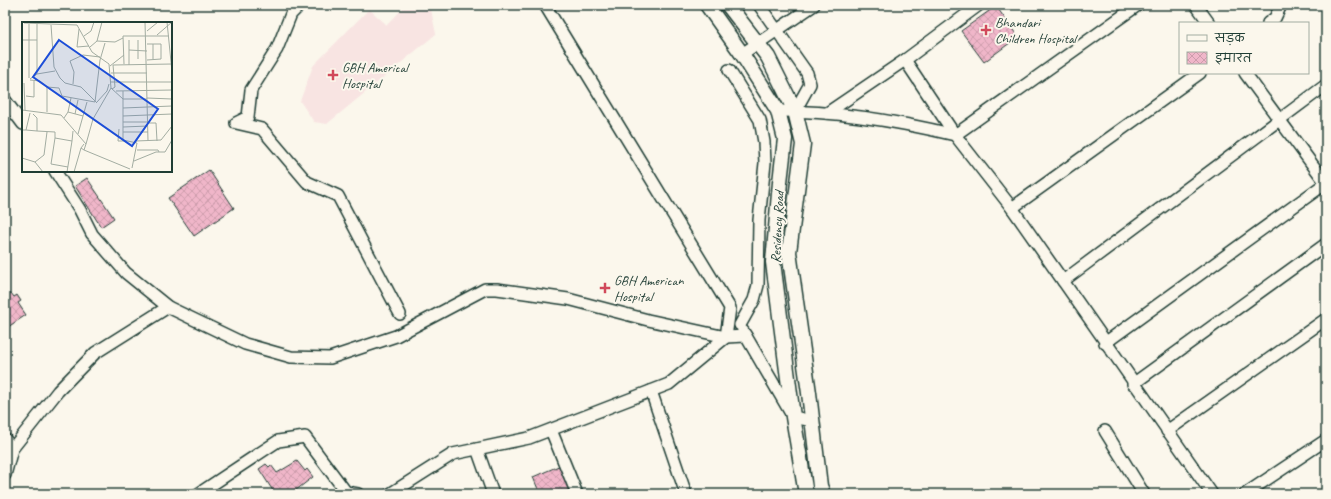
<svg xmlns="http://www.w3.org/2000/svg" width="1331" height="499" font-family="Caveat,'Playpen Sans Deva',sans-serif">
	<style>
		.built { fill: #f8e4e2 }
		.building { fill: url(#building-cross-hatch); stroke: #1f3d34 }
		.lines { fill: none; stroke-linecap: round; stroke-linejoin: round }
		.minor-casing { stroke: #1f3d34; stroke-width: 14 }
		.major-casing { stroke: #1f3d34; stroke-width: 17 }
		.minor { stroke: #fbf7ec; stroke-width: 11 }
		.major { stroke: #fbf7ec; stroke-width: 14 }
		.poi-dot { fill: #d1495b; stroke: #fbf7ec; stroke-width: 1.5 }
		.labels { text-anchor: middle; stroke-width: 4; stroke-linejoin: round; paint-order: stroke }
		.poi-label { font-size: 14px; fill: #1f3d34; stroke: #fbf7ec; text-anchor: start }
		.street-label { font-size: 14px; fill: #1f3d34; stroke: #fbf7ec }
		.inset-road { fill: none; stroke: #a3ada2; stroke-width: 1 }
		.view { fill: #1d4ed8; fill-opacity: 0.15; stroke: #1d4ed8; stroke-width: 2 }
		.inset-edge { fill: none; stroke: #1f3d34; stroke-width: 2 }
	</style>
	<defs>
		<pattern id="building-cross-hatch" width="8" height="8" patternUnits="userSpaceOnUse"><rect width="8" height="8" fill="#f0b6c9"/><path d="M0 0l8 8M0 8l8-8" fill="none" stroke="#cd9dad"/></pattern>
	</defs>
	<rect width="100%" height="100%" fill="#fbf7ec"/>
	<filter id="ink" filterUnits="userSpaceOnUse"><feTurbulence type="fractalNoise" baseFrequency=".025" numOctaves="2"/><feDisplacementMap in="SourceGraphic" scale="8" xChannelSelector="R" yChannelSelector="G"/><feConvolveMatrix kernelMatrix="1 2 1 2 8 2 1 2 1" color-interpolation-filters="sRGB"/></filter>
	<g filter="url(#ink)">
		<path class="built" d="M406,5h24l6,29 -109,90 -13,-2 -14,-21 13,-35 56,-57 18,16z"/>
		<g class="building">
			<path d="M996,6l22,31 -34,25 -23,-31z"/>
			<path d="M209,170l25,38 -40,28 -26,-38z"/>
			<path d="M87,178l27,40 -13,9 -26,-41z"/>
			<path d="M11,293l3,4 3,-2 4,6 -3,2 8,12 -21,14v-31z"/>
			<path d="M297,461l8,10 2,-2 6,8 -22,17h-4l-1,-2 -4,2h-7l-16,-25 7,-5 3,3 2,-2 6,8z"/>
			<path d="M561,465l13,29h-34l-7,-17z"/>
		</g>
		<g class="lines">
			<g class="minor-casing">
				<g id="minor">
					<path d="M300,5l-9,9 -14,35 -26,41 -3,27 -12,6 26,6 45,53 31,14 62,118"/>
					<path d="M759,5l48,68 3,11 -15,27"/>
					<path d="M1196,5l13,18"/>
					<path d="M1268,23l7,-5 6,-13"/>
					<path d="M742,54l72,-49"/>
					<path d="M905,60l50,75 183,-130"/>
					<path d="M729,70l31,50 4,22 1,21 -6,57 -1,65 -4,15 -14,25"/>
					<path d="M1245,73l81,110"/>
					<path d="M5,100l18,24"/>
					<path d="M778,111c59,0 119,10 177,24l57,73 200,286"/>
					<path d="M827,113l78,-53 74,-55"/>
					<path d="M55,171l25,39 12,24 34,39 42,34 77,37 46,13 39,1 66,-22 89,-47h12l71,10 80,21 78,17 20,-1"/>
					<path d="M1012,208l188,-135"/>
					<path d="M1063,281l263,-196"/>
					<path d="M743,331l50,86 20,4"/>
					<path d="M1105,343l221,-160"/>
					<path d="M1133,384l193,-140"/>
					<path d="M651,391l35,103"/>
					<path d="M551,430l26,64"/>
					<path d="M1105,431l39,63"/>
					<path d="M1167,431l159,-112"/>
					<path d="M5,439l7,10 -7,26"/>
					<path d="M12,449l46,-58 37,-38 73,-46"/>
					<path d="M477,449l16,45"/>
					<path d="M198,494l80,-53 27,-4 41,55 12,2"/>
					<path d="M390,494l63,-40 76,-16 140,-54 57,-47 4,-29 -185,-303"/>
					<path d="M1245,494l81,-54"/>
				</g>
			</g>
			<g class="major-casing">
				<g id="major">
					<path d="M707,5l35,49 36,57 7,28 -5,43 -7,80 20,155 13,77"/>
					<path d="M728,5l40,52 27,54 8,33 -14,108 20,141 11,93 3,8"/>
				</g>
			</g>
			<use href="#minor" class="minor"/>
			<use href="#major" class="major"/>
		</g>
	</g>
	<g class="poi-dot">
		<path d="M984 24h4v4h4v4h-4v4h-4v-4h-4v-4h4z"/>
		<path d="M331 69h4v4h4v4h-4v4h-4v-4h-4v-4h4z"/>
		<path d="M603 282h4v4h4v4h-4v4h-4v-4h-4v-4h4z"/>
	</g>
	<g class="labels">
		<g class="poi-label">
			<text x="995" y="27">Bhandari<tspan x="995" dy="16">Children Hospital</tspan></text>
			<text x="342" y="72">GBH Americal<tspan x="342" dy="16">Hospital</tspan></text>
			<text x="614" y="285">GBH American<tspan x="614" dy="16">Hospital</tspan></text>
		</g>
		<g class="street-label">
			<text transform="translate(777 227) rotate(-87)" y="5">Residency Road</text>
		</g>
	</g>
	<g transform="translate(22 22)">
		<rect width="150" height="150" fill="#fbf7ec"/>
		<path class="inset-road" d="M123,0l3,119M145,0l5,50M2,1l53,2 15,27 17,12 2,24 -18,31 -7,25M29,3l3,42 6,11 5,5 16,4 16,16M57,7l-2,18 12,-1M125,9l11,-9M135,13l15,-13M62,14l7,-5 3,-9M0,18h15M107,18v25M75,19l18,1 8,-4M125,22h14v15l-14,1M68,25l7,-6 5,-19M107,28l18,1M116,37v-19M131,37v-15M102,42l-1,-28h46M88,44l14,-11M89,51h36M15,52l18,-3M7,56v-54M8,57l7,-5v-50M8,58l10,1 7,6v25M89,60h61M2,61l1,27M51,62l1,-12 -4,-11 13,-6 17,2M25,65l12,1 3,8 33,6 5,-42 5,-17M89,66l12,11v41l14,3 -5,25M90,67l3,-2 -2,-22 59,-1M94,69l56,-1M101,69v8h24M4,74l8,1v-16M125,76l25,1M75,80l10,-11 2,-7M101,86l49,-2M0,88l39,5 25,29 -2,6 -3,-2 3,-4M46,90l3,-14M53,92l3,-14M101,94l49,-2M42,96l4,-6 15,4 4,-14M101,100h25M126,101h8l1,18M101,105l25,-1M97,107l-1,12h6M0,108h4l4,-17M4,108l11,1v-13l-4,-4M15,109l18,1v6l17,3 1,-10M101,110h25M56,112l5,-18M33,116l-4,26 17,3M114,119l25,-1 11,-14M62,128l46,19M115,128h21l1,2M0,136l13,4 8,10M112,139l22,-9h9l7,-12M13,140l9,-7 3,-23M45,150l5,-31M52,150l7,-24"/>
		<path class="view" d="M37,18l99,69 -26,37 -99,-69z"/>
		<rect width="150" height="150" class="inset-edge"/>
	</g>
	<rect width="1331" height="499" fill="none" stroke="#fbf7ec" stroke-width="20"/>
	<rect x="10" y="10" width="1311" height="479" fill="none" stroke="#1f3d34" stroke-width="1.5" filter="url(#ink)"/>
	<rect x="1179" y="22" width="130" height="52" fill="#fbf7ec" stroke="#a3ada2"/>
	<rect x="1187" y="35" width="20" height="6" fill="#fbf7ec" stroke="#a3ada2"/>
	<text x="1215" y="42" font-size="12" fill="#1f3d34">सड़क</text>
	<rect x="1187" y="52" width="20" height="12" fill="url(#building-cross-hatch)" stroke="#a3ada2"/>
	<text x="1215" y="62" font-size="12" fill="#1f3d34">इमारत</text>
</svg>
